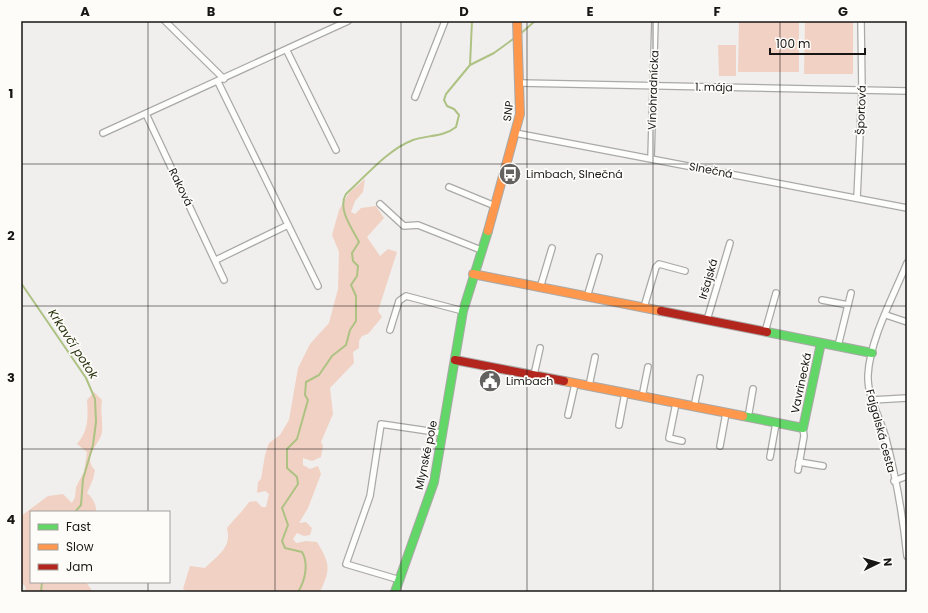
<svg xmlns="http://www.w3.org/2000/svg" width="928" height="613" font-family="Poppins,sans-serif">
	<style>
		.green { fill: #f1d1c3 }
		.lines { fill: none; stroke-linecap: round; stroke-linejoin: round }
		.stream { stroke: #adc283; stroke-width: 2 }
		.street-casing { stroke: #a9a9a7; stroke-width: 8 }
		.fast-casing { stroke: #a9a9a7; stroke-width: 10 }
		.slow-casing { stroke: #a9a9a7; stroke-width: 10 }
		.jam-casing { stroke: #a9a9a7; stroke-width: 10 }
		.street { stroke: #fdfdfc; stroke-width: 5.5 }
		.fast { stroke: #63d668; stroke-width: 8 }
		.slow { stroke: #ff974d; stroke-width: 8 }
		.jam { stroke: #b3261e; stroke-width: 8 }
		.grid { fill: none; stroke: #171615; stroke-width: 1; stroke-opacity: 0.55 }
		.labels { text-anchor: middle; stroke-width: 3.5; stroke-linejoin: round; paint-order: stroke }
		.street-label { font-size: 11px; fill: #171615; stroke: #fefcf9 }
		.poi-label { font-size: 11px; fill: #171615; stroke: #fefcf9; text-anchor: start }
		.water-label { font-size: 12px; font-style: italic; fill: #27330d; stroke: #fefcf9 }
		.neatline { fill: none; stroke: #171615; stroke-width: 1.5 }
		.grid-label { font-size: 13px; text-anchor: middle; font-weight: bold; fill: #171615 }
	</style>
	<rect width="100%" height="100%" fill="#f0efed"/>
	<g class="green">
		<path d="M739,21h60v51h-61z"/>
		<path d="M805,21h48v53h-49z"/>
		<path d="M718,45h18v31h-17z"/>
		<path d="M365,179l-2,13 -8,9 -4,11 4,2 6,-6 15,-2 8,12 -17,19 13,19 8,-7 9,3 -19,59 4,6 -14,17 -6,2 -3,5v7l-6,4 1,11 -24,25 3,26 -12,28 2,4 -2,11 -9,4 -9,-3v7l7,4 8,-3 3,8 -13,34 -9,15 7,-1 6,6 -2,7 -6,1 -7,-3 -4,6 3,4 10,-2 11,1c13,22 14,26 3,50h-133l-4,-3 7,-23 15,2c13,-13 27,-20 22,-40 8,-10 15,-16 22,-26l7,-1 6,6h4l3,-13 -4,-3 -8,2 1,-11 3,-3 4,-24 4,-12 11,-8 9,-15 9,-52 12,-24 19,-21 9,-34 1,-37 -7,-17 7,-25 10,-17z"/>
		<path d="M94,392l8,8c-2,11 1,22 0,32 -1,11 -21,25 -7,38l-2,9 -6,14c5,4 10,12 9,19h-65v70h55l7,10h-67l-1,-6 -4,-3v-67l27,-20 15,-2 9,9 3,-6 1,-10 8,-15 3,-20 -10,-8c12,-14 11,-27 10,-44z"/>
	</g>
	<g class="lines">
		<g class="stream">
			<path d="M519,35l16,-14"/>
			<path d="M470,65l2,-44"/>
			<path d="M21,283l65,95 9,21 1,23 -3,23 -10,34 -2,26 -6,7"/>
			<path d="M41,592l1,-10"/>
			<path d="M298,592c7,-11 11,-28 4,-40l-17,-4 -3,-7 6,-16 -6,-17 16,-24 -1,-7 -10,-9v-19l10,-10 11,-39 -3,-5 1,-13 13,-7 13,-19 14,-11 4,-15 6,-9v-25l-5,-11 6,-9 1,-10 -5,-5 -1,-8 7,-11c-7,-14 -22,-33 -13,-48 20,-18 41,-44 67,-54 14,-5 31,-3 43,-13l3,-12 -5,-6 -7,-3 -3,-6 2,-6 24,-29 24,-12 22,-16"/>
		</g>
		<g class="street-casing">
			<g id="street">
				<path d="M165,21l59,58"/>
				<path d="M287,51l49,99"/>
				<path d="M218,82l100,204"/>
				<path d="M520,83l387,8"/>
				<path d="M415,97l30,-76"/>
				<path d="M146,114l78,166"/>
				<path d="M103,133l245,-112"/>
				<path d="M515,133l392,75"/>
				<path d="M651,158l4,-137"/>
				<path d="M449,187l46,19"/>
				<path d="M857,198l5,-108 -1,-69"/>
				<path d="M380,204l24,22 14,-1 63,25"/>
				<path d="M216,260l72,-35"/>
				<path d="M907,263c-14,34 -37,76 -39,112 -1,22 13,44 18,64 10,38 17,78 21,117"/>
				<path d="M540,288l12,-40"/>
				<path d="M587,297l12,-40"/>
				<path d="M822,300l26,5"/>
				<path d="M644,307l12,-40 3,-3 26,7"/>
				<path d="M886,315l21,7"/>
				<path d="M707,320l23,-77"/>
				<path d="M390,330l9,-29 7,-5 57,15"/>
				<path d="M765,332l11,-39"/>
				<path d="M838,346l13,-53"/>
				<path d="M534,375l6,-27"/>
				<path d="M589,386l6,-29"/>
				<path d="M642,397l6,-30"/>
				<path d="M872,400l35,-2"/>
				<path d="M676,403l-7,35 13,3"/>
				<path d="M694,407l6,-29"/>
				<path d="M568,415l7,-31"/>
				<path d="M748,418l5,-29"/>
				<path d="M619,425l6,-32"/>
				<path d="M720,446l6,-33"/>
				<path d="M770,457l6,-34"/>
				<path d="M799,462l24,4"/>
				<path d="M798,470l6,-34 -1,-8"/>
				<path d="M894,481l13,-5"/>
				<path d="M400,580l-54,-16 24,-68 11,-72 61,9"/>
			</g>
		</g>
		<g class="fast-casing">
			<g id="fast">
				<path d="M767,332l105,21"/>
				<path d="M743,416l60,12 18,-85"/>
				<path d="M395,592l39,-110 29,-171 25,-80"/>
			</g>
		</g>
		<g class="slow-casing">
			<g id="slow">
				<path d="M488,231l32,-117 -3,-93"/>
				<path d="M473,274l188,37"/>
				<path d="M564,381l179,35"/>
			</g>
		</g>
		<g class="jam-casing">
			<g id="jam">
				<path d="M661,311l106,21"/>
				<path d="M455,360l109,21"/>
			</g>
		</g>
		<use href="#street" class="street"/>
		<use href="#fast" class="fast"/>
		<use href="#slow" class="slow"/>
		<use href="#jam" class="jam"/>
	</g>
	<path class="grid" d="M148,21v491M275,21v571M401,21v571M527,21v571M653,21v571M780,21v571M21,164h886M21,306h886M21,449h886M148,582v10"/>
	<defs>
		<g id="bus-disc" transform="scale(1.15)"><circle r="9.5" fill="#636261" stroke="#fefcf9"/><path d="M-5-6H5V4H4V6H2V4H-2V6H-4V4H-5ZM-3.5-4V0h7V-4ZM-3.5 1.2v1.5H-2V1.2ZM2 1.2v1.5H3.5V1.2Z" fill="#fff"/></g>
		<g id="civic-disc" transform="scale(1.15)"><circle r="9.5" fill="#636261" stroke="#fefcf9"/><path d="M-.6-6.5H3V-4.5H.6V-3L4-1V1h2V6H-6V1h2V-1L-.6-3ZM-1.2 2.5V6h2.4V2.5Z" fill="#fff"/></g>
	</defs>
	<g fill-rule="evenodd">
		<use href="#bus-disc" x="510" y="174"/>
		<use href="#civic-disc" x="490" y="381"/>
	</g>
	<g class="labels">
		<g class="street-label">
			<text transform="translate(714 87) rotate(1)" y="4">1. mája</text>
			<text transform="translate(653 90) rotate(-88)" y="4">Vinohradnícka</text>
			<text transform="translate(861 110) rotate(-88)" y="4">Športová</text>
			<text transform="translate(508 111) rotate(-83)" y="4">SNP</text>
			<text transform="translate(711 170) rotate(11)" y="4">Slnečná</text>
			<text transform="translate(181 187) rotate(64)" y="4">Raková</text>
			<text transform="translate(708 279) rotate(-74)" y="4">Iršajská</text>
			<text transform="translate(801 383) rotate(-78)" y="4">Vavrinecká</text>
			<text transform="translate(881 431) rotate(75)" y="4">Fajgalská cesta</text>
			<text transform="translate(426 455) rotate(-78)" y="4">Mlynské pole</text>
		</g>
		<g class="poi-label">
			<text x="526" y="178">Limbach, Slnečná</text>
			<text x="506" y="385">Limbach</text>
		</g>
		<g class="water-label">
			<text transform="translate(73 344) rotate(57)" y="4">Krkavčí potok</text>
		</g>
	</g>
	<rect width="928" height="613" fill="none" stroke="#fefcf9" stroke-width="44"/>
	<rect x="30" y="511" width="140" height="72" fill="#fefcf9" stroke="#a2a09e"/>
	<rect x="38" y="524" width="20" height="6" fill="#63d668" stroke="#a2a09e"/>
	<text x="66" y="531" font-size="12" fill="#171615">Fast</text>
	<rect x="38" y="544" width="20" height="6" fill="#ff974d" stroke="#a2a09e"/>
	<text x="66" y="551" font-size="12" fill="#171615">Slow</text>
	<rect x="38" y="564" width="20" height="6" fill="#b3261e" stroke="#a2a09e"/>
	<text x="66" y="571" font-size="12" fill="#171615">Jam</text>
	<g transform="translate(878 563) rotate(85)" stroke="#fefcf9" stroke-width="3" paint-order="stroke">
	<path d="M0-3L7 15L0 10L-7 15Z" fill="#171615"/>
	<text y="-6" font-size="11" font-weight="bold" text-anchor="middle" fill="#171615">N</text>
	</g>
	<path d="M770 48v6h95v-6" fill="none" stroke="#171615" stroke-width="2"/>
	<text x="776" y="48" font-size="12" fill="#171615" stroke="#fefcf9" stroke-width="3" paint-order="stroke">100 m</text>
	<rect x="22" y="22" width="884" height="569" class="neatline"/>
	<g class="grid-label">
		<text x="85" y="16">A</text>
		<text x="211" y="16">B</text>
		<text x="338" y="16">C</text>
		<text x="464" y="16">D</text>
		<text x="590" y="16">E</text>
		<text x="717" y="16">F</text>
		<text x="843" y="16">G</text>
		<text x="11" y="98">1</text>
		<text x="11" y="240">2</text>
		<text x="11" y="382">3</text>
		<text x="11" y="524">4</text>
	</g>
</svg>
